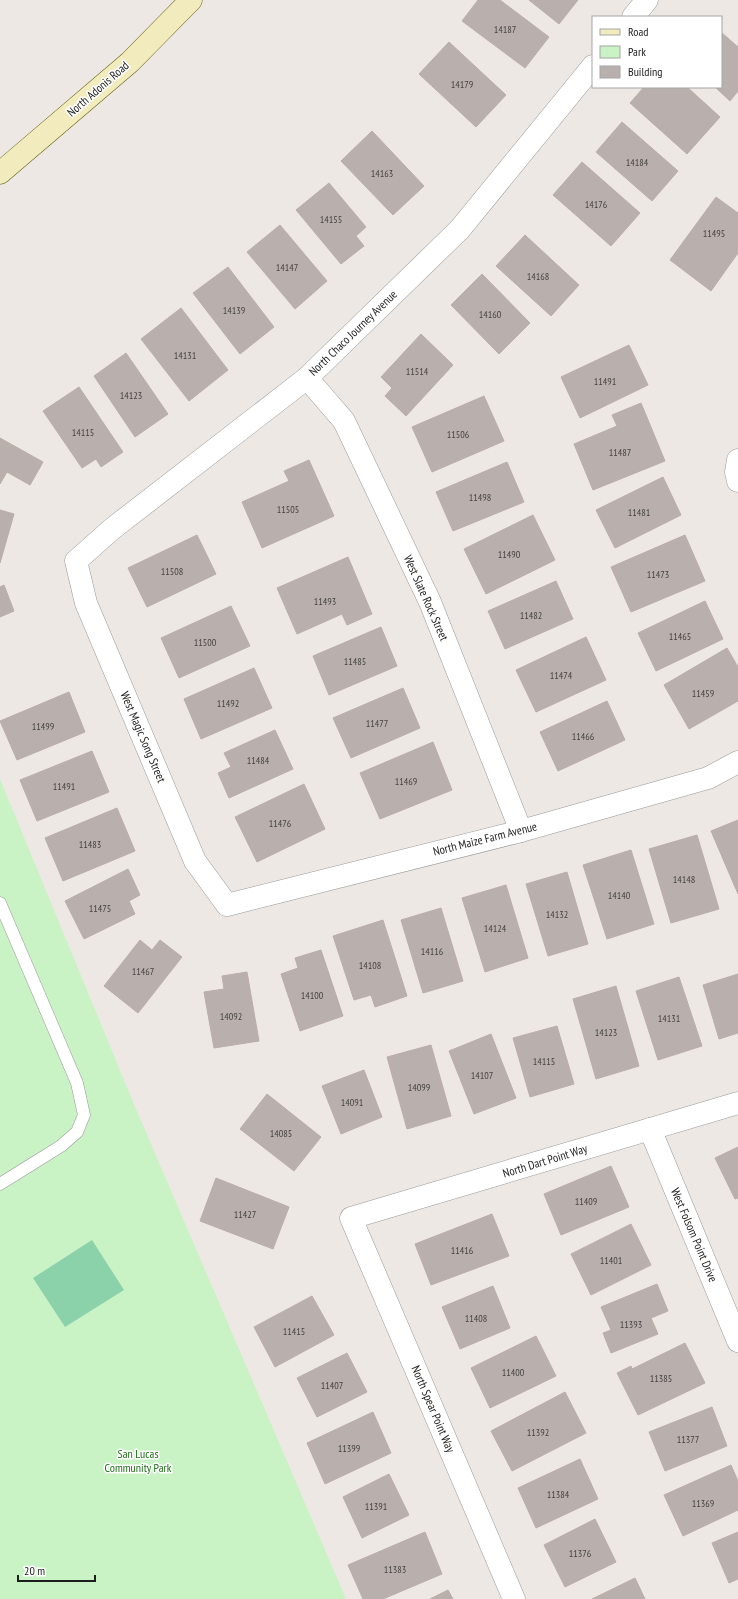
<svg xmlns="http://www.w3.org/2000/svg" width="738" height="1599" font-family="'PT Sans Narrow',sans-serif">
	<style>
		.park { fill: #c9f2c5 }
		.pitch { fill: #8bd2ab }
		.building { fill: #b9b0ad; stroke: #bcada8 }
		.lines { fill: none; stroke-linecap: round; stroke-linejoin: round }
		.lane-casing { stroke: #9a9a9a; stroke-width: 13 }
		.street-casing { stroke: #9a9a9a; stroke-width: 23 }
		.secondary-casing { stroke: #656112; stroke-width: 23 }
		.lane { stroke: #fff; stroke-width: 12 }
		.street { stroke: #fff; stroke-width: 22 }
		.secondary { stroke: #f1ebbd; stroke-width: 22 }
		.labels { text-anchor: middle; stroke-width: 3; stroke-linejoin: round; paint-order: stroke }
		.number-label { font-size: 10px; fill: #444241 }
		.street-label { font-size: 12px; fill: #1d1d1d; stroke: #fff }
		.park-label { font-size: 12px; fill: #1f6d18; stroke: #fff }
	</style>
	<rect width="100%" height="100%" fill="#ede8e4"/>
	<path class="park" d="M0,779l133,323 213,497h-346z"/>
	<path class="pitch" d="M92,1240l32,50 -59,37 -32,-49z"/>
	<g class="building">
		<path d="M478,0h22l49,37 -24,31 -63,-47z"/>
		<path d="M529,0h49l-19,24z"/>
		<path d="M721,32l17,15v44l-8,10 -15,-14h6z"/>
		<path d="M449,42l57,53 -30,32 -57,-53z"/>
		<path d="M644,87h43l33,30 -33,37 -57,-51z"/>
		<path d="M622,122l56,49 -26,30 -56,-49z"/>
		<path d="M372,131l52,55 -31,29 -52,-54z"/>
		<path d="M582,162l58,51 -29,33 -58,-51z"/>
		<path d="M329,183l37,44 -10,9 8,10 -23,18 -45,-54z"/>
		<path d="M716,197l22,16v40l-27,38 -41,-31z"/>
		<path d="M280,225l47,56 -32,28 -48,-57z"/>
		<path d="M525,235l54,50 -28,31 -55,-50z"/>
		<path d="M228,267l46,60 -34,27 -47,-61z"/>
		<path d="M482,274l48,49 -31,31 -48,-49z"/>
		<path d="M181,308l47,62 -39,31 -48,-62z"/>
		<path d="M421,334l32,31 -47,51 -21,-20 7,-8 -11,-11z"/>
		<path d="M629,345l19,40 -68,33 -19,-41z"/>
		<path d="M126,353l42,61 -33,23 -41,-61z"/>
		<path d="M79,387l44,65 -22,15 -5,-8 -14,9 -39,-57z"/>
		<path d="M484,396l20,45 -72,31 -20,-45z"/>
		<path d="M641,403l24,58 -72,29 -19,-46 43,-18 -5,-11z"/>
		<path d="M0,438l43,24 -13,23 -23,-13 -7,12z"/>
		<path d="M309,460l25,56 -72,32 -20,-46 47,-21 -5,-10z"/>
		<path d="M507,462l17,40 -71,29 -17,-39z"/>
		<path d="M663,477l18,38 -66,33 -19,-38z"/>
		<path d="M0,510l14,4 -14,49z"/>
		<path d="M533,515l22,45 -69,34 -22,-45z"/>
		<path d="M197,535l19,39 -69,33 -19,-39z"/>
		<path d="M685,535l20,46 -74,31 -20,-45z"/>
		<path d="M348,557l24,57 -25,11 -5,-11 -45,20 -20,-46z"/>
		<path d="M556,581l17,38 -68,30 -17,-38z"/>
		<path d="M4,585l10,26 -14,6v-30z"/>
		<path d="M705,601l18,38 -67,32 -18,-38z"/>
		<path d="M231,606l19,40 -71,32 -18,-40z"/>
		<path d="M381,627l16,39 -68,29 -16,-39z"/>
		<path d="M586,637l20,43 -70,32 -20,-42z"/>
		<path d="M727,648l11,19v34l-49,28 -25,-44z"/>
		<path d="M254,668l18,40 -71,31 -17,-40z"/>
		<path d="M403,688l17,40 -69,30 -18,-40z"/>
		<path d="M69,692l16,40 -68,28 -17,-39z"/>
		<path d="M607,701l18,39 -67,31 -18,-39z"/>
		<path d="M275,730l18,39 -64,29 -11,-25 13,-6 -7,-14z"/>
		<path d="M433,742l19,48 -72,29 -20,-46z"/>
		<path d="M92,751l17,41 -72,29 -17,-41z"/>
		<path d="M304,784l21,45 -68,33 -22,-45z"/>
		<path d="M117,808l18,43 -72,30 -18,-43z"/>
		<path d="M738,820v74l-27,-63z"/>
		<path d="M697,835l22,74 -48,14 -22,-74z"/>
		<path d="M631,850l23,74 -47,15 -24,-74z"/>
		<path d="M128,869l12,26 -11,6 6,13 -51,25 -19,-38z"/>
		<path d="M567,872l21,72 -40,12 -22,-72z"/>
		<path d="M506,885l22,73 -43,14 -23,-74z"/>
		<path d="M441,908l22,73 -40,12 -22,-73z"/>
		<path d="M383,920l24,76 -32,11 -4,-12 -17,5 -21,-64z"/>
		<path d="M140,940l12,10 8,-10 22,17 -44,56 -34,-27z"/>
		<path d="M321,950l22,66 -43,15 -19,-57 17,-6 -3,-10z"/>
		<path d="M247,972l12,69 -45,7 -10,-56 20,-3 -2,-13z"/>
		<path d="M738,974v59l-19,6 -16,-54z"/>
		<path d="M679,977l23,69 -44,14 -22,-69z"/>
		<path d="M616,986l23,80 -43,13 -23,-80z"/>
		<path d="M557,1026l17,58 -44,13 -17,-59z"/>
		<path d="M491,1034l25,64 -42,16 -25,-63z"/>
		<path d="M431,1045l20,71 -44,13 -20,-72z"/>
		<path d="M364,1070l18,47 -41,17 -19,-48z"/>
		<path d="M267,1094l54,43 -27,34 -54,-42z"/>
		<path d="M738,1147v51l-3,1 -20,-41z"/>
		<path d="M611,1166l18,41 -68,28 -17,-41z"/>
		<path d="M216,1178l73,29 -16,42 -73,-28z"/>
		<path d="M492,1214l17,42 -78,29 -16,-41z"/>
		<path d="M631,1224l20,41 -60,30 -20,-41z"/>
		<path d="M657,1284l11,27 -17,7 7,16 -47,19 -8,-20 8,-3 -10,-23z"/>
		<path d="M493,1286l17,42 -50,21 -18,-42z"/>
		<path d="M312,1296l22,39 -59,32 -21,-40z"/>
		<path d="M536,1336l20,40 -66,32 -19,-40z"/>
		<path d="M685,1343l20,40 -67,32 -21,-42 14,-7 1,3z"/>
		<path d="M347,1353l20,39 -50,25 -20,-39z"/>
		<path d="M565,1392l21,41 -74,38 -21,-40z"/>
		<path d="M712,1407l15,39 -62,25 -16,-39z"/>
		<path d="M373,1412l18,41 -66,31 -18,-41z"/>
		<path d="M580,1459l18,40 -62,29 -18,-40z"/>
		<path d="M731,1465l7,16v29l-55,26 -19,-41z"/>
		<path d="M389,1474l20,41 -47,23 -19,-41z"/>
		<path d="M595,1519l21,43 -51,25 -21,-42z"/>
		<path d="M425,1532l17,42 -59,25h-20l-15,-34z"/>
		<path d="M738,1532v47l-9,4 -17,-40z"/>
		<path d="M635,1578l10,21h-53z"/>
		<path d="M448,1590l5,9h-23z"/>
	</g>
	<g class="lines">
		<g class="lane-casing">
			<path id="lane" d="M0,903l77,180 7,32 -7,17 -16,14 -61,38"/>
		</g>
		<g class="street-casing">
			<g id="street">
				<path d="M633,17l14,-17"/>
				<path d="M593,66l-133,163 -153,149 -195,151 -36,32 10,42 109,258 32,44 294,-74 187,-53 30,-16"/>
				<path d="M307,378l37,43 86,181 91,229"/>
				<path d="M738,460l-2,12 2,9"/>
				<path d="M650,1129l88,212"/>
				<path d="M514,1599l-163,-381 387,-115"/>
			</g>
		</g>
		<g class="secondary-casing">
			<path id="secondary" d="M0,173l130,-111 61,-62"/>
		</g>
		<use href="#lane" class="lane"/>
		<use href="#street" class="street"/>
		<use href="#secondary" class="secondary"/>
	</g>
	<g class="labels">
		<g class="number-label">
			<text x="505" y="33">14187</text>
			<text x="462" y="88">14179</text>
			<text x="637" y="166">14184</text>
			<text x="382" y="177">14163</text>
			<text x="596" y="208">14176</text>
			<text x="331" y="223">14155</text>
			<text x="714" y="237">11495</text>
			<text x="287" y="271">14147</text>
			<text x="538" y="280">14168</text>
			<text x="234" y="314">14139</text>
			<text x="490" y="318">14160</text>
			<text x="185" y="359">14131</text>
			<text x="417" y="375">11514</text>
			<text x="605" y="385">11491</text>
			<text x="131" y="399">14123</text>
			<text x="83" y="436">14115</text>
			<text x="458" y="438">11506</text>
			<text x="620" y="456">11487</text>
			<text x="480" y="501">11498</text>
			<text x="288" y="513">11505</text>
			<text x="639" y="516">11481</text>
			<text x="509" y="558">11490</text>
			<text x="172" y="575">11508</text>
			<text x="658" y="578">11473</text>
			<text x="325" y="605">11493</text>
			<text x="531" y="619">11482</text>
			<text x="680" y="640">11465</text>
			<text x="205" y="646">11500</text>
			<text x="355" y="665">11485</text>
			<text x="561" y="679">11474</text>
			<text x="703" y="697">11459</text>
			<text x="228" y="707">11492</text>
			<text x="377" y="727">11477</text>
			<text x="43" y="730">11499</text>
			<text x="583" y="740">11466</text>
			<text x="258" y="764">11484</text>
			<text x="406" y="785">11469</text>
			<text x="64" y="790">11491</text>
			<text x="280" y="827">11476</text>
			<text x="90" y="848">11483</text>
			<text x="684" y="883">14148</text>
			<text x="619" y="899">14140</text>
			<text x="100" y="912">11475</text>
			<text x="557" y="918">14132</text>
			<text x="495" y="932">14124</text>
			<text x="432" y="955">14116</text>
			<text x="370" y="969">14108</text>
			<text x="143" y="975">11467</text>
			<text x="312" y="999">14100</text>
			<text x="231" y="1020">14092</text>
			<text x="669" y="1022">14131</text>
			<text x="606" y="1036">14123</text>
			<text x="544" y="1065">14115</text>
			<text x="482" y="1079">14107</text>
			<text x="419" y="1091">14099</text>
			<text x="352" y="1106">14091</text>
			<text x="281" y="1137">14085</text>
			<text x="586" y="1205">11409</text>
			<text x="245" y="1218">11427</text>
			<text x="462" y="1254">11416</text>
			<text x="611" y="1264">11401</text>
			<text x="476" y="1322">11408</text>
			<text x="631" y="1328">11393</text>
			<text x="294" y="1335">11415</text>
			<text x="513" y="1376">11400</text>
			<text x="661" y="1382">11385</text>
			<text x="332" y="1389">11407</text>
			<text x="538" y="1436">11392</text>
			<text x="688" y="1443">11377</text>
			<text x="349" y="1452">11399</text>
			<text x="558" y="1498">11384</text>
			<text x="703" y="1507">11369</text>
			<text x="376" y="1510">11391</text>
			<text x="580" y="1557">11376</text>
			<text x="395" y="1573">11383</text>
		</g>
		<g class="street-label">
			<text transform="translate(98 89) rotate(-41)" y="4">North Adonis Road</text>
			<text transform="translate(353 333) rotate(-44)" y="4">North Chaco Journey Avenue</text>
			<text transform="translate(426 598) rotate(66)" y="4">West Slate Rock Street</text>
			<text transform="translate(143 737) rotate(67)" y="4">West Magic Song Street</text>
			<text transform="translate(485 839) rotate(-14)" y="4">North Maize Farm Avenue</text>
			<text transform="translate(545 1161) rotate(-17)" y="4">North Dart Point Way</text>
			<text transform="translate(694 1235) rotate(67)" y="4">West Folsom Point Drive</text>
			<text transform="translate(433 1409) rotate(67)" y="4">North Spear Point Way</text>
		</g>
		<g class="park-label">
			<text x="138" y="1458">San Lucas<tspan x="138" dy="14">Community Park</tspan></text>
		</g>
	</g>
	<rect x="592" y="16" width="130" height="72" fill="#ffffff" stroke="#a5a5a5"/>
	<rect x="600" y="29" width="20" height="6" fill="#f1ebbd" stroke="#a5a5a5"/>
	<text x="628" y="36" font-size="12" fill="#1d1d1d">Road</text>
	<rect x="600" y="46" width="20" height="12" fill="#c9f2c5" stroke="#a5a5a5"/>
	<text x="628" y="56" font-size="12" fill="#1d1d1d">Park</text>
	<rect x="600" y="66" width="20" height="12" fill="#b9b0ad" stroke="#a5a5a5"/>
	<text x="628" y="76" font-size="12" fill="#1d1d1d">Building</text>
	<path d="M18 1575v6h77v-6" fill="none" stroke="#1d1d1d" stroke-width="2"/>
	<text x="24" y="1575" font-size="12" fill="#1d1d1d" stroke="#ffffff" stroke-width="3" paint-order="stroke">20 m</text>
</svg>
